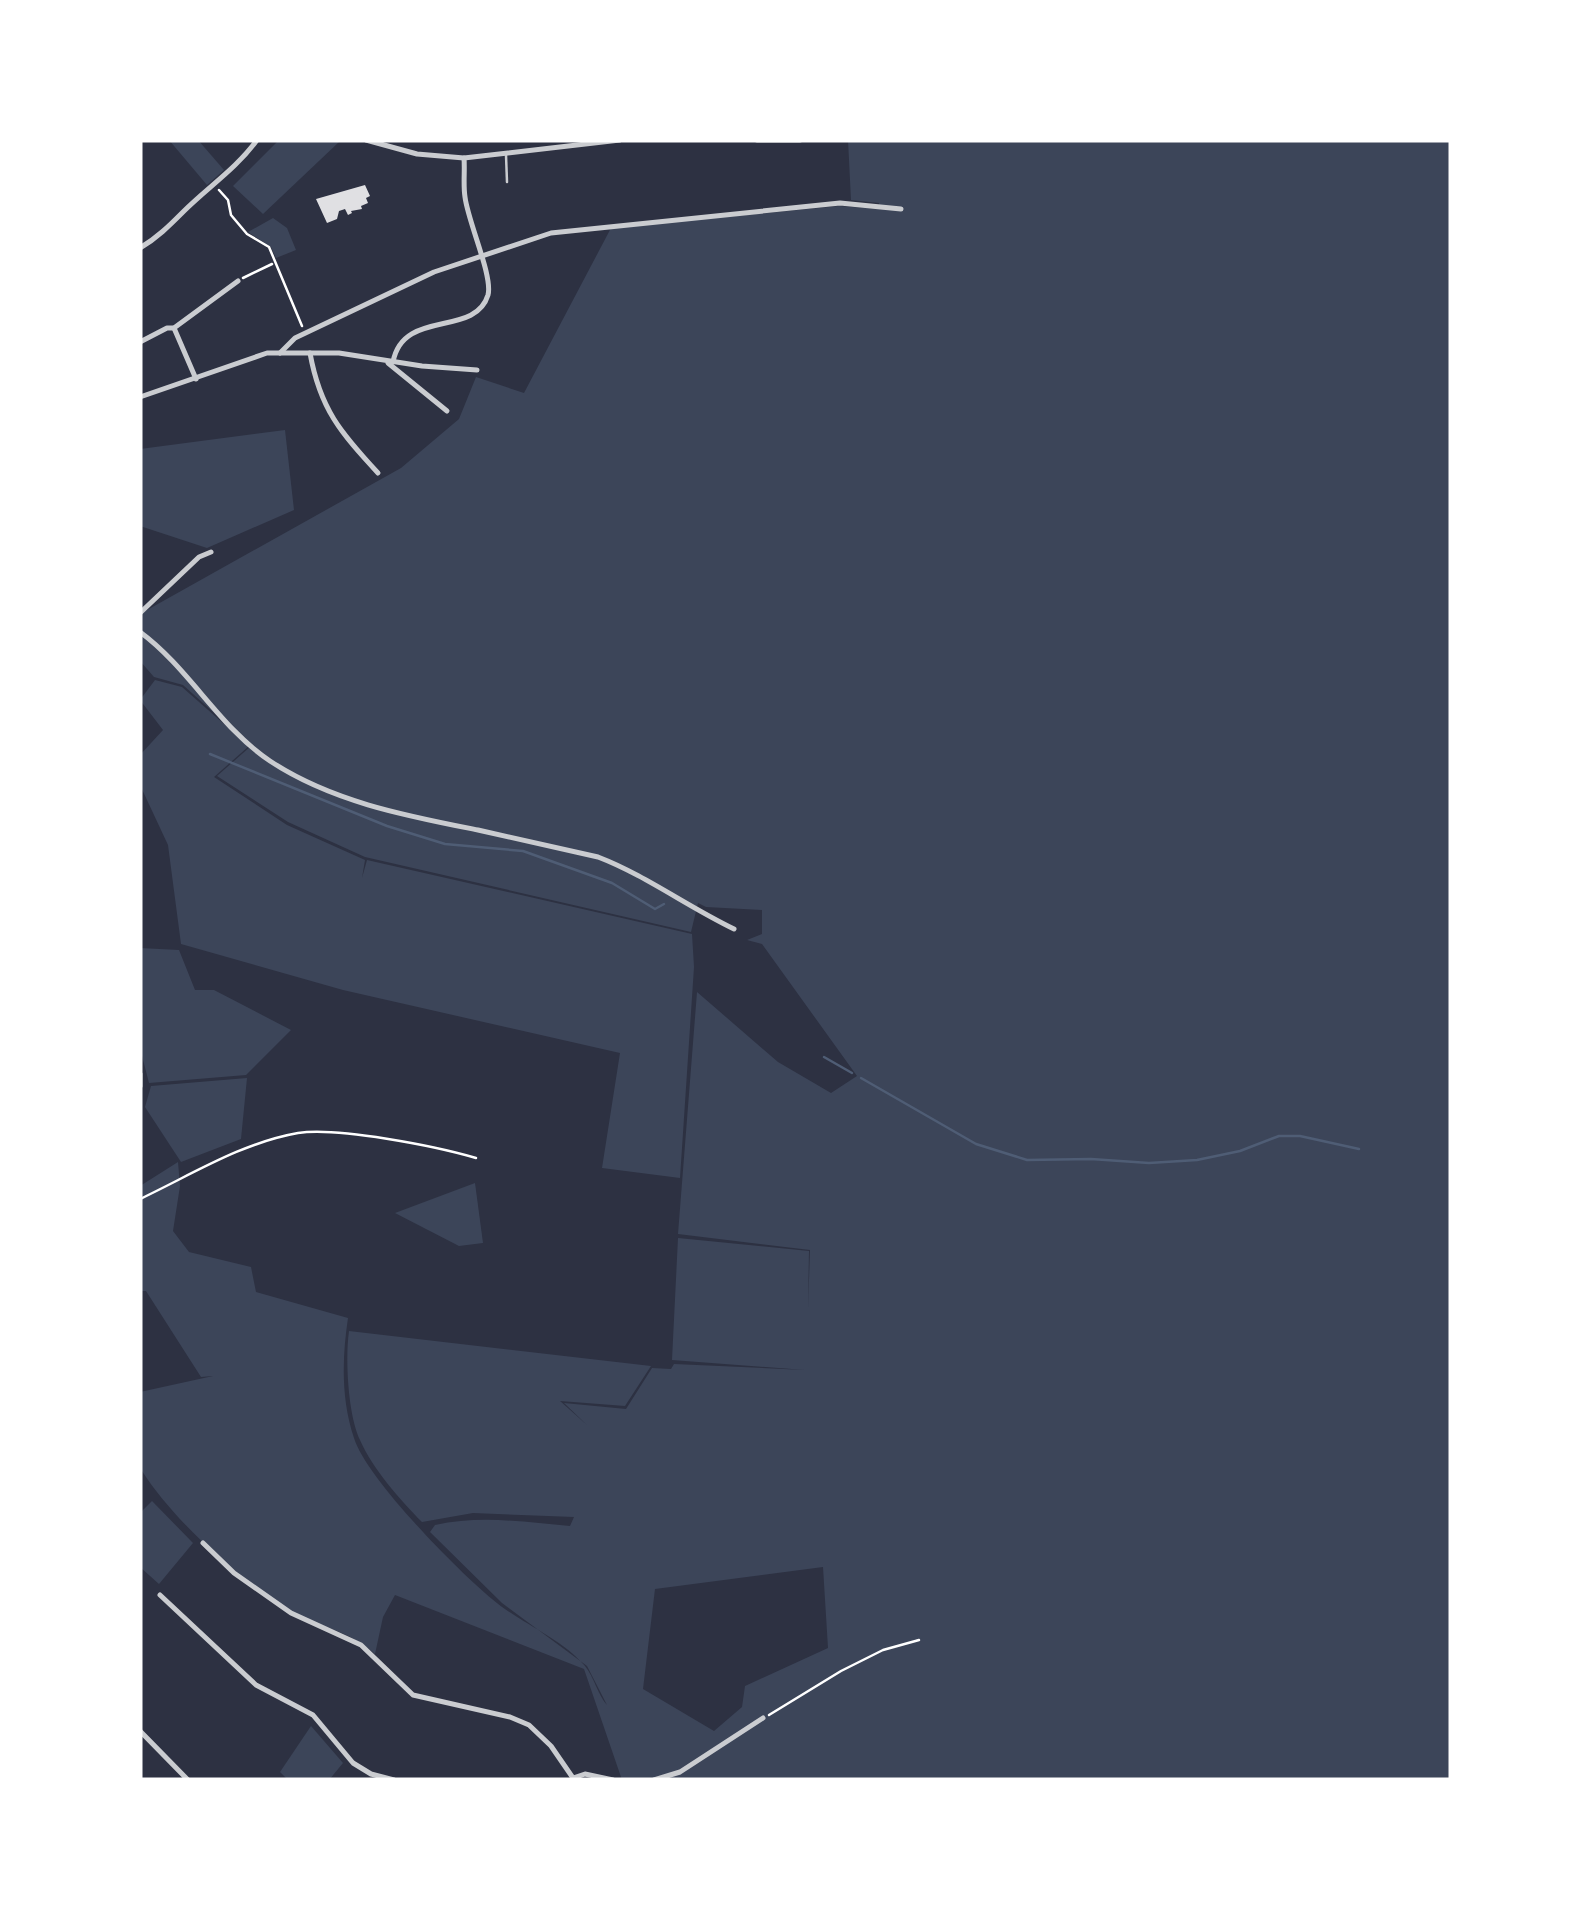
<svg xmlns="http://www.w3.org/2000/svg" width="1591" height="1920" font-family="'IBM Plex Sans',sans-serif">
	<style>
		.green { fill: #3c4559; fill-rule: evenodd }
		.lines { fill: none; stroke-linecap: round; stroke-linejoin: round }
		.stream { stroke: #4f5d75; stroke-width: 2.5 }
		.building { fill: #e0e0e3 }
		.path { stroke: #fff; stroke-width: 2.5 }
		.service { stroke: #caccd0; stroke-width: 2.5 }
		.minor { stroke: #caccd0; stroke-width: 5 }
	</style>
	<rect width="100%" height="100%" fill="#2d3142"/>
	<g class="green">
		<path d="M169,140h29l26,30 -17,15z"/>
		<path d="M279,140l60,2 -76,72 -30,-28z"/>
		<path d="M848,140h603v1640h-829l-38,-111 -189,-74 -12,22 -8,37c-25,-24 -59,-27 -88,-45 -50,-32 -113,-88 -145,-138l-2,-79 73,-16 -12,1 -55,-86h-6v-105l38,-24 2,24 -7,45 16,21 62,15 5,25 92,26c-6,40 -7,81 6,120 12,40 104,133 138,161 28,24 69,39 93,67 9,11 13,29 22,39l-20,-39 -85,-63 -72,-71 5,-7c45,-10 90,-3 135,1l4,-9 -101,-4 -51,9c-21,-21 -50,-54 -62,-82 -12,-25 -15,-81 -11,-109l302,35 -26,40 -65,-5 27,24 -23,-22 62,6 26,-41 19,1 3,-5 131,6 -133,-10 6,-122 131,13 -1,58 2,-59 -132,-16 19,-242 81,70 53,31 26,-17 -95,-132 -15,-4 15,-6v-24l-56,-3 -8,-4 -7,29 -326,-75 -77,-35 -71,-46 34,-30 -68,-61 -29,-8 -14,-16v-47l261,-146 58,-49 17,-42 48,16 87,-165 228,-22 40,3v-6l-28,-3zM823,1567l5,81 -83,38 -3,21 -28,24 -71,-42 12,-100z"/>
		<path d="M273,218l14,10 9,22 -20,8 -5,-11 -23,-15z"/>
		<path d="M285,430l9,80 -87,38 -67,-22v-77z"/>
		<path d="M155,680l27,7 67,59 -35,31 73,48 78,35 -3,18 5,-18 325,74 2,33 -14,211 -78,-10 18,-115 -277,-63 -162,-46 -13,-99 -28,-60v-30l23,-25 -23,-30z"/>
		<path d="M140,948l39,2 16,40h19l77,40 -45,45 -97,8 -9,-35z"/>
		<path d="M247,1078l-6,61 -60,23 -36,-55 6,-21z"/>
		<path d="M475,1183l8,60 -24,3 -64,-33z"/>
		<path d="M152,1501l41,42 -34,41 -19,-17v-54z"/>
		<path d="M311,1726l32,37 -14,17h-41l-8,-8z"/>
	</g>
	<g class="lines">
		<g class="stream">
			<path d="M210,754l177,72 58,18 78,7 89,32 43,26 9,-5"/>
			<path d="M824,1057l28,16"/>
			<path d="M861,1078l115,66 51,16 64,-1 58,4 48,-3 43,-9 39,-15h21l59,13"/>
		</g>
	</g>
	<path class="building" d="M365,185l5,11 -4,2 2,5 -7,3 1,3 -11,2 1,2 -4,2 -3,-6 -6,2 -2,8 -10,4 -11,-24z"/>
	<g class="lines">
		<g class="path">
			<path d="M219,190l9,10 3,15 16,19 22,13 33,79"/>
			<path d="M243,278l29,-14"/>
			<path d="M140,1199c51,-24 101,-56 158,-66 40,-6 137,13 178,25"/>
			<path d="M769,1715l72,-44 42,-21 36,-10"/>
		</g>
		<path class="service" d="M506,155l1,27"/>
		<g class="minor">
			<path d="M366,140l51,14 47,4 156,-18"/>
			<path d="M757,140h43"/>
			<path d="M140,248c17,-10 29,-22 43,-36 25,-25 53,-43 74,-72"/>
			<path d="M174,328l22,51"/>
			<path d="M140,342l27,-14h7l64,-47"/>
			<path d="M280,353l15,-15 139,-66 117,-39 289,-30 61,6"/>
			<path d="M310,353c10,56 31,80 68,120"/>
			<path d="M393,362c10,-54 82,-24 95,-67 5,-19 -20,-73 -23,-98 -2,-12 0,-26 -1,-39"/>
			<path d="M388,363l59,48"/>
			<path d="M140,397l127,-44h72l83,13 55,4"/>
			<path d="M140,613l59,-56 12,-5"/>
			<path d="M140,632c49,36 79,95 130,129 62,41 137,55 208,69 40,9 80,18 120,27 47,18 90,50 136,72"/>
			<path d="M140,1074v12"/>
			<path d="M203,1543l31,30 57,40 70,32 52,50 97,22 19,8 22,21 22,32"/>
			<path d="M160,1595l96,90 57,30 40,48 18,11 23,6"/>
			<path d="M140,1731l48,49"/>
			<path d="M573,1778l12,-4 28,6"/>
			<path d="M654,1780l26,-8 83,-54"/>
		</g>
	</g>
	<rect width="1591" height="1920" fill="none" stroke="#ffffff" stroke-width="285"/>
</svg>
